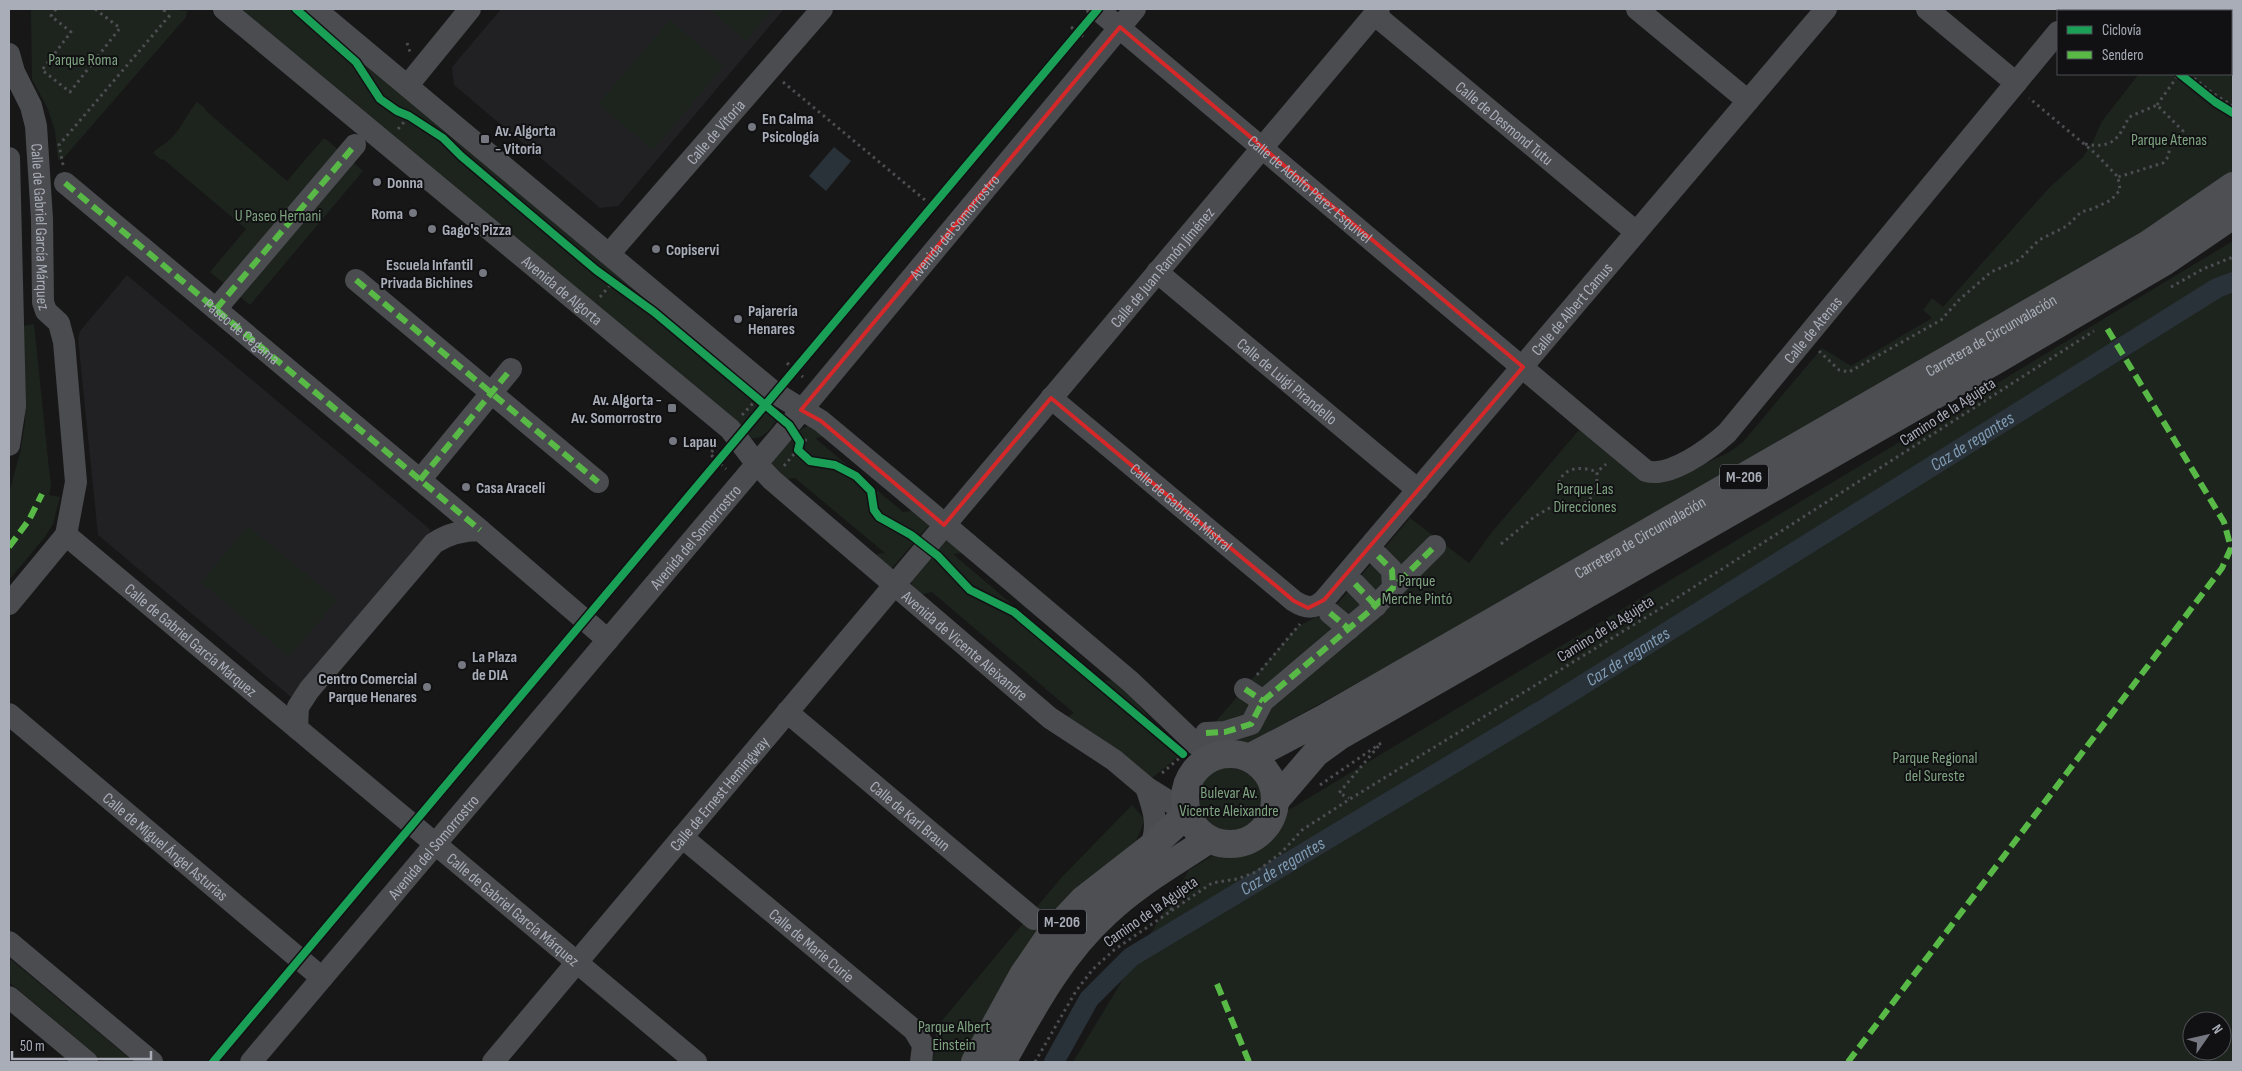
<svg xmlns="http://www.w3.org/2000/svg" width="2242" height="1071" font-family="'Sofia Sans Condensed',sans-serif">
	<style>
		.built { fill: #212123 }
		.green { fill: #1d241e; fill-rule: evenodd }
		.water { fill: #2a3239 }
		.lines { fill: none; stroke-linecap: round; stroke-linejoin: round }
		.canal { stroke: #2a3239; stroke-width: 20 }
		.path { stroke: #4d4e52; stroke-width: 3; stroke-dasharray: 2.5 4; stroke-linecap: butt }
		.minor { stroke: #4b4c50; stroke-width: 22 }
		.major { stroke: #4d4f52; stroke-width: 28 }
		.quiet { stroke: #58b947; stroke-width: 6; stroke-dasharray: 12 6; stroke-linecap: butt }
		.cycleway-casing { stroke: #111113; stroke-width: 11 }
		.cycleway { stroke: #1a9f57; stroke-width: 8 }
		.marked { fill: none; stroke: #d62828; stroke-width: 4; stroke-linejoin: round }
		.poi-dot { fill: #757880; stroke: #111113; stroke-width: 2 }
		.labels { text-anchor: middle; stroke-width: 4; stroke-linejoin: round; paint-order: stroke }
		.shield { fill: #111113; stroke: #7b7e86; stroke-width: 1 }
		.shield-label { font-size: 15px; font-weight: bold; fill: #a8adb8 }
		.park-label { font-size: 16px; fill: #7fa381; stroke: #111113 }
		.poi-label { font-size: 16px; font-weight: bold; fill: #a8adb8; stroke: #111113; text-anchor: start }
		.street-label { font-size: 16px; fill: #a8adb8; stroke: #111113 }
		.water-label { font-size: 18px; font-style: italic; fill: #7f9bb3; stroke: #111113 }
	</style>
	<rect width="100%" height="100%" fill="#171717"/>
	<g class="built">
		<path d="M501,9h283l-166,197 -18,2 -146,-123 -2,-18z"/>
		<path d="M127,275l304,255 -140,167 -193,-162 -20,-197 2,-7z"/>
	</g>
	<g class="green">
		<path d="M31,9h137l19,2 -1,6 -124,143h-4l-3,-29 -7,-22 -16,-30z"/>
		<path d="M238,9h69l471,399v11c-8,9 -14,21 -28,19z"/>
		<path d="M708,9h64l-26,32z"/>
		<path d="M2194,9h39v165l-95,62 -705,405 -184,102 -27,-1 -16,-9 91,-106 37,-19 76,-90 59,45 23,-31 87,-102 34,27 54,24 61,-28 15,-11 79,-94 29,18 81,-48 -9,-8 9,-12 11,9 106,-119 34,-31 10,-16 9,-20 37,-47h92v-63h-39z"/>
		<path d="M670,20l54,46 -71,84 -55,-46z"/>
		<path d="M197,102l9,7 -1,1 82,71 36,-42h3l37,32 -113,134 -40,-33 36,-43 -83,-70 -1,1 -9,-7c5,-6 9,-7 14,-11 14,-11 20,-29 30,-40z"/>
		<path d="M2233,241v821h-1160l116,-192zM2192,1021h30v30h-30z"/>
		<path d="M34,324l15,145 2,16 -2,10 11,2 -7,27 -9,14 -35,42v-87l11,-40 5,-30 -1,-97z"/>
		<path d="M810,424l19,12 -14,2 88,74 18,-2 9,14 -39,45 -23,-14 17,-2 -90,-75 -15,2 -8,-14 1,-5 23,-28z"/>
		<path d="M248,526l89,74 -48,57 -88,-75z"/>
		<path d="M946,541h6l18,11 -17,2 149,127 16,-1 38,46 29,25 -33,27 -88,-59 10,-6 -142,-121 -16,4 -5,-14z"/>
		<circle cx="1229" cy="802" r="34"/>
		<path d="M1132,805l13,15 -9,21 -54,44 -74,90 -48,87h-30l7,-13 -2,-20 126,-151z"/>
		<path d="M9,958l125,104h-30l-95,-80z"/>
	</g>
	<path class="water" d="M834,147l17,14 -25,30 -17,-15z"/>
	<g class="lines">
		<path class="canal" id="s1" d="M1054,1062l35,-63 42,-42 413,-248 673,-421 16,-6"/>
		<g class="path">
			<path d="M56,9l-5,7 20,16 -29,38 28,22 50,-64 -25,-19"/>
			<path d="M2221,11l2,-2"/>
			<path d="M164,12l1,-3"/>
			<path d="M1071,27l15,12"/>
			<path d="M407,43l3,9"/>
			<path d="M2189,74l22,18 22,14"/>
			<path d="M783,82l142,118"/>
			<path d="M2157,105l22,-31"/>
			<path d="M398,129l12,-14"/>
			<path d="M2085,144c28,5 33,-5 44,-27l28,-12 26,26 -13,16 -2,10 -5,6 -45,14"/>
			<path d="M63,165l-4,-20 111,-130"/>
			<path d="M2171,287l32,-18 30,-12"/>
			<path d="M600,297l12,-14"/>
			<path d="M1819,351l20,19 10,2 92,-52 18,-20 32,-28 28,-12 20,-20 28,-14 14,-14 11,-3 19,-9 9,-10 -2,-13 -22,-23 -67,-56"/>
			<path d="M787,363l16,14"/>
			<path d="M742,415l13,-14"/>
			<path d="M717,445l-7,9 16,15"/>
			<path d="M784,466l25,-30"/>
			<path d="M1560,502c-1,-5 -3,-11 -2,-16 4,-20 24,-20 39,-14"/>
			<path d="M1501,544l33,-27 26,-15c26,9 38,-4 37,-30l9,-8"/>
			<path d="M1257,675l43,-51"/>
			<path d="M1162,773l20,-17"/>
			<path d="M1320,785l61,-42 -42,50 10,5"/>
			<path d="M1172,910l-7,-9 16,-12 -3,-2"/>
			<path d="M1035,1062l41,-71 17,-22 21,-19 98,-67 25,-4 19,-7 26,-20 20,-22 48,-31 311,-191 433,-277"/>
		</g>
		<g class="minor">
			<path id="s2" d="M224,9l506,420 26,34 16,17 278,238 64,42 32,27 40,25"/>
			<path d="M315,9l460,384 46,28 109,91 201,170 65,62 11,6 15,4"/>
			<path id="s3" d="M1097,9l496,418 53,44c24,7 63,-22 81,-38l331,-401"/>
			<path d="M1637,9l111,92"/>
			<path d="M1927,9l89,74"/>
			<path d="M2075,11l2,-2"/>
			<path id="s4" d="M1374,14l262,218"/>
			<path id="s5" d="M9,54l5,18 17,34 5,20 6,93 1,83 3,9 13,12 5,19 12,140 -10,53 630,527"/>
			<path d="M408,85l62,-76"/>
			<path d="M9,158l6,248 -6,39"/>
			<path d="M65,183l415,347"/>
			<path id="s6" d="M609,254l213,-245"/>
			<path id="s7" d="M1157,272l261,218"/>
			<path d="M356,280l242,202"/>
			<path d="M216,309l139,-164"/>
			<path id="s8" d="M1051,398l243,203c11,7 20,9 30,-1l502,-591"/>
			<path d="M420,480l91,-111"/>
			<path d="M1378,556l14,14 1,18"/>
			<path d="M1355,584l21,22"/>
			<path d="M9,604l57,-69"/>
			<path d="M1330,613l19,16"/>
			<path d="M1245,689l18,12"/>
			<path id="s9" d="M787,712l247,207"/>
			<path id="s10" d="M9,714l313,264"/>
			<path d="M297,728l1,-21 11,-17 125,-147c14,-9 29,-13 46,-13l128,110"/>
			<path d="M1206,733l19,-1 26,-8 12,-23 109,-92 63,-63"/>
			<path d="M1146,787c8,24 13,36 5,60"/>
			<path id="s11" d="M682,837l232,193 9,15 -2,17"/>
			<path d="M9,942l143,120"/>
			<path d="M9,997l78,65"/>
			<path id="s12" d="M251,1062l525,-621 359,-432"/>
			<path id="s13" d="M493,1062l886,-1053"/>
		</g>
		<g class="major">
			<circle cx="1230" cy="799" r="45"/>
			<path id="s14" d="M1249,758l76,-40 822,-473 86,-59"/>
			<path d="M1275,801l41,-48 25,-18 655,-375 168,-98 69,-47"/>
			<path d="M975,1062l48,-87 28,-41 32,-34 68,-53 36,-33"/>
			<path d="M1002,1062c30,-53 58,-107 104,-149 30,-29 68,-50 102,-73"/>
		</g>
		<g class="quiet">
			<path id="s15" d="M65,183l415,347"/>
			<path d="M356,280l242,202"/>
			<path d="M216,309l139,-164"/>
			<path d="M420,480l91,-111"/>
			<path d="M9,547l20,-27 13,-26"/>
			<path d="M1378,556l14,14 1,18"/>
			<path d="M1355,584l21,22"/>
			<path d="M1330,613l19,16"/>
			<path d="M1245,689l18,12"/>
			<path d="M1206,733l19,-1 26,-8 12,-23 109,-92 63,-63"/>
			<path d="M1217,984l32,78"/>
			<path d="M1848,1062l374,-494 9,-20 -7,-26 -119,-197"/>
		</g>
		<g class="cycleway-casing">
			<g id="cycleway">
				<path d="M296,9l60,53 24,37 17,12 12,5 34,22 18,18 135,114 58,42 135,113 11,17 -2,8 12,11 25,4 21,11 15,15 3,19 5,7 32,18 27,21 32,34 44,22 169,142"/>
				<path d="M2180,74l35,28 18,11"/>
				<path d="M213,1062l885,-1053"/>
			</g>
		</g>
		<use href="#cycleway" class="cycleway"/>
	</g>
	<path class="marked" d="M1120,27l403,340 -199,233 -16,8 -14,-7 -243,-203 -107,127 -123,-104 -20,-11z"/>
	<g class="poi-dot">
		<circle cx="752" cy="127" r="5"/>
		<rect x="480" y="134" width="10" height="10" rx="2.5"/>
		<circle cx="377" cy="182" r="5"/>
		<circle cx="413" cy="213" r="5"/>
		<circle cx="432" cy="229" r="5"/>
		<circle cx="656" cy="249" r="5"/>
		<circle cx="483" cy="273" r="5"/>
		<circle cx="738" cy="319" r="5"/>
		<rect x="667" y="403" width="10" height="10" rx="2.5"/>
		<circle cx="673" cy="441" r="5"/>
		<circle cx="466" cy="487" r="5"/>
		<circle cx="462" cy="665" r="5"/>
		<circle cx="427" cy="687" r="5"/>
	</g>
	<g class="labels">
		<g class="shield">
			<rect x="1720" y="464.5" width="48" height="25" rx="4"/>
			<rect x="1038" y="909.5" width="48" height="25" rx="4"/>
		</g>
		<g class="shield-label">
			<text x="1744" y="482">M-206</text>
			<text x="1062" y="927">M-206</text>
		</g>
		<g class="park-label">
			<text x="83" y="65">Parque Roma</text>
			<text x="2169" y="145">Parque Atenas</text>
			<text x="278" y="221">U Paseo Hernani</text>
			<text x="1585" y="494">Parque Las<tspan x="1585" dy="18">Direcciones</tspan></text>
			<text x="1417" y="586">Parque<tspan x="1417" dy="18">Merche Pintó</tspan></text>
			<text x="1935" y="763">Parque Regional<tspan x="1935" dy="18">del Sureste</tspan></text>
			<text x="1229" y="798">Bulevar Av.<tspan x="1229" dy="18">Vicente Aleixandre</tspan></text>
			<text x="954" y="1032">Parque Albert<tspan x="954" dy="18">Einstein</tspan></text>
		</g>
		<g class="poi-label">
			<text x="762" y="124">En Calma<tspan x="762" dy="18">Psicología</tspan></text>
			<text x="495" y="136">Av. Algorta<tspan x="495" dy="18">- Vitoria</tspan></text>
			<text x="387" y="188">Donna</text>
			<text x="403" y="219" text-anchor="end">Roma</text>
			<text x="442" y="235">Gago's Pizza</text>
			<text x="666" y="255">Copiservi</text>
			<text x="473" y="270" text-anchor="end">Escuela Infantil<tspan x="473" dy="18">Privada Bichines</tspan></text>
			<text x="748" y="316">Pajarería<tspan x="748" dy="18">Henares</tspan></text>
			<text x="662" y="405" text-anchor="end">Av. Algorta -<tspan x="662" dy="18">Av. Somorrostro</tspan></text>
			<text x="683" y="447">Lapau</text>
			<text x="476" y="493">Casa Araceli</text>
			<text x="472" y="662">La Plaza<tspan x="472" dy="18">de DIA</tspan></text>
			<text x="417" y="684" text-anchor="end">Centro Comercial<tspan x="417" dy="18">Parque Henares</tspan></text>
		</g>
		<g class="street-label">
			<text dy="6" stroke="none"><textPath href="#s4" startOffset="170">Calle de Desmond Tutu</textPath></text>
			<text dy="6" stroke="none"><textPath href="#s6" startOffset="162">Calle de Vitoria</textPath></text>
			<text dy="6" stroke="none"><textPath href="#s3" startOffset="279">Calle de Adolfo Pérez Esquivel</textPath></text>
			<text dy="6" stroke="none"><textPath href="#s5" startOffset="178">Calle de Gabriel García Márquez</textPath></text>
			<text dy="6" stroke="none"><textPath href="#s12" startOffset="1092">Avenida del Somorrostro</textPath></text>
			<text dy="6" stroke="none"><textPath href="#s13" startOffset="1039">Calle de Juan Ramón Jiménez</textPath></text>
			<text dy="6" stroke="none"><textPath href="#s2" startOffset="440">Avenida de Algorta</textPath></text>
			<text dy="6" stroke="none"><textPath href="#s8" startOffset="732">Calle de Albert Camus</textPath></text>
			<text dy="6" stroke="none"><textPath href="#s3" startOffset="944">Calle de Atenas</textPath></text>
			<text dy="6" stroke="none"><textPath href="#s15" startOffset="231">Paseo de Cegama</textPath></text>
			<text dy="6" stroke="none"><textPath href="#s14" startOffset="854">Carretera de Circunvalación</textPath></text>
			<text dy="6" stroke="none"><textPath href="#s7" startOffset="170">Calle de Luigi Pirandello</textPath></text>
			<text transform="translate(1947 411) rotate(-33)" y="6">Camino de la Agujeta</text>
			<text dy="6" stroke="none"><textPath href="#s8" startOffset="170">Calle de Gabriela Mistral</textPath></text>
			<text dy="6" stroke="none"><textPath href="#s12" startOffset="688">Avenida del Somorrostro</textPath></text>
			<text dy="6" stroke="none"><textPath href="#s14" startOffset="449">Carretera de Circunvalación</textPath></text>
			<text transform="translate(1605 628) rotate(-32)" y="6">Camino de la Agujeta</text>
			<text dy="6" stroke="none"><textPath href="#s5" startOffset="658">Calle de Gabriel García Márquez</textPath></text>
			<text dy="6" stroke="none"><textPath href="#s2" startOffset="978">Avenida de Vicente Aleixandre</textPath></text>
			<text dy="6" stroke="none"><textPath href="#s13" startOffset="351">Calle de Ernest Hemingway</textPath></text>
			<text dy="6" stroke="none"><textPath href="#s9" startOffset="161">Calle de Karl Braun</textPath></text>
			<text dy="6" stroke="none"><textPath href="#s10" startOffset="205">Calle de Miguel Ángel Asturias</textPath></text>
			<text dy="6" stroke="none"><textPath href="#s12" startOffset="282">Avenida del Somorrostro</textPath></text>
			<text dy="6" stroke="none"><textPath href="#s5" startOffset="1078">Calle de Gabriel García Márquez</textPath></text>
			<text transform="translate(1150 911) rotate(-35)" y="6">Camino de la Agujeta</text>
			<text dy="6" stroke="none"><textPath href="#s11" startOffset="169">Calle de Marie Curie</textPath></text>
		</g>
		<g class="water-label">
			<text dy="6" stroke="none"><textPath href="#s1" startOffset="1118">Caz de regantes</textPath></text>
			<text dy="6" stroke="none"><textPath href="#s1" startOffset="712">Caz de regantes</textPath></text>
			<text dy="6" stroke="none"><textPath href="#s1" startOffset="308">Caz de regantes</textPath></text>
		</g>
	</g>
	<rect width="2242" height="1071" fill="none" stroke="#a8adb8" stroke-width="20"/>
	<rect x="2057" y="10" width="175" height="65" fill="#111113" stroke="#4d4f55"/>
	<rect x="2067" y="26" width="25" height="8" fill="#1a9f57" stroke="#4d4f55"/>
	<text x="2102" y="35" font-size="15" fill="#a8adb8">Ciclovía</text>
	<rect x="2067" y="51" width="25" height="8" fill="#58b947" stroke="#4d4f55"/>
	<text x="2102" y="60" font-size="15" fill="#a8adb8">Sendero</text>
	<g transform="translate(2207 1036) rotate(56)"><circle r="24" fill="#111113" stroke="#4d4f55"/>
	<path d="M0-4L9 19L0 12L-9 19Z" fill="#757880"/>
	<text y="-8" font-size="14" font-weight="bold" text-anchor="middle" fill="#a8adb8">N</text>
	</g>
	<path d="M12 1051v8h139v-8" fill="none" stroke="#a8adb8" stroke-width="2.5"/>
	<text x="20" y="1051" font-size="15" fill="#a8adb8" stroke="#111113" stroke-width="4" paint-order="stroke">50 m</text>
</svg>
